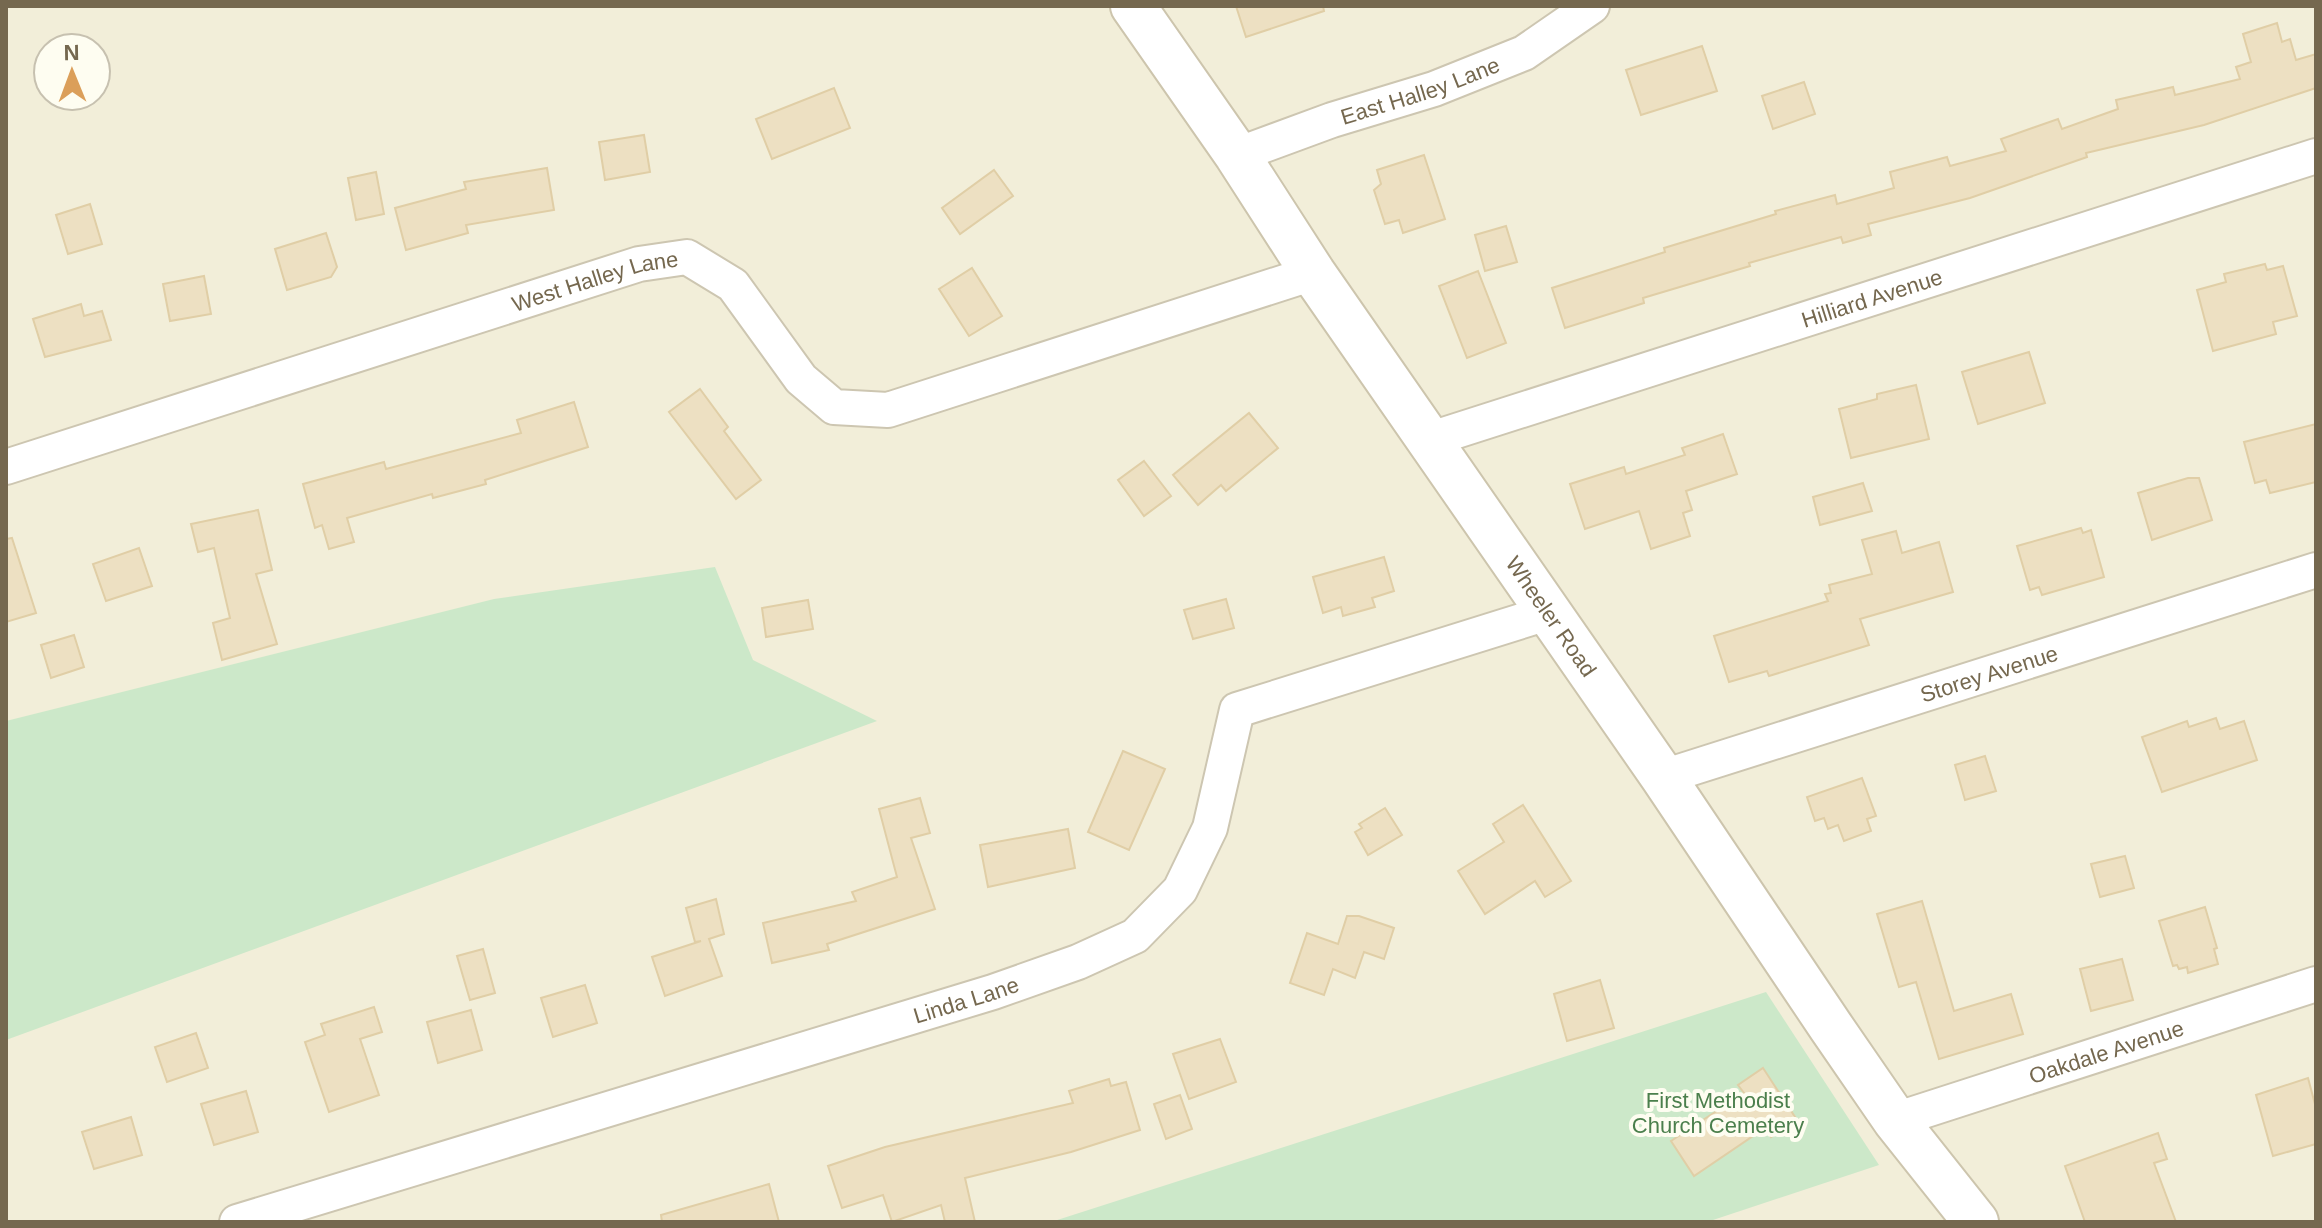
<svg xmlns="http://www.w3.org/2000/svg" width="2322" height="1228" font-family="Arial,sans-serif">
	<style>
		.residential { fill: #f2eed9; fill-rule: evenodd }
		.green { fill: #cce8c9 }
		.building { fill: #ede0c2; stroke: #e0cea6; stroke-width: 2 }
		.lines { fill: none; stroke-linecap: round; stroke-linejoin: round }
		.street-casing { stroke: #cdc6b1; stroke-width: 38 }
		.secondary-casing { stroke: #cdc5ad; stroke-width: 48 }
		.street { stroke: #fff; stroke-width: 34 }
		.secondary { stroke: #fff; stroke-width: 44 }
		.labels { text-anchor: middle; stroke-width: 8; stroke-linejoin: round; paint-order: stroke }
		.street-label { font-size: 22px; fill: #75684f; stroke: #fefdf1 }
		.park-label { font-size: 22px; fill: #4b7f4c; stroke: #fefdf1 }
	</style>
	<rect width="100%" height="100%" fill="#fbfaeb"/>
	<path class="residential" d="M6,6h2310v1216h-2310zM48,48h48v48h-48z"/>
	<g class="green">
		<path d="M715,567l38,93 124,61 -871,319v-319l488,-122z"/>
		<path d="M1766,992l113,173 -172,57h-656z"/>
	</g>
	<g class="building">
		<path d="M1236,6h87l1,5 -78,26z"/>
		<path d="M2277,23l5,19 8,-3 6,21 20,-6v34l-112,37 -118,28 1,4 -117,41 -102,26 3,11 -28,8 -2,-6 -92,26 1,3 -107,32 1,5 -79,25 -13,-40 113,-36 -1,-4 112,-34 -1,-3 60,-16 2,9 57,-16 -4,-16 57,-15 3,9 56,-15 -5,-12 57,-20 4,10 56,-20 -2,-9 57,-13 2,8 65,-16 -4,-12 15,-5 -8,-28z"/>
		<path d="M1702,46l15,45 -76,24 -15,-45z"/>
		<path d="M1804,82l11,32 -42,15 -11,-33z"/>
		<path d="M834,88l16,40 -78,31 -16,-40z"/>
		<path d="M644,135l6,37 -45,8 -6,-38z"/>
		<path d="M1424,155l21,64 -42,14 -4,-13 -14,4 -11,-34 7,-6 -4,-14z"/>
		<path d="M547,168l7,42 -88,15 2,8 -62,17 -11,-42 71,-19 -2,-7z"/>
		<path d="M994,170l19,26 -53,38 -18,-26z"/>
		<path d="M376,172l8,42 -28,6 -8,-42z"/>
		<path d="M90,204l12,40 -34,10 -12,-39z"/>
		<path d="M1506,226l11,36 -32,9 -10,-36z"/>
		<path d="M326,233l11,34 -6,10 -44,13 -12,-41z"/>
		<path d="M2265,264l2,6 16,-4 14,50 -24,6 3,12 -63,17 -16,-61 29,-8 -2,-8z"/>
		<path d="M972,268l30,48 -33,20 -30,-47z"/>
		<path d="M1478,271l28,72 -39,15 -28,-72z"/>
		<path d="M204,276l7,38 -41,7 -7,-37z"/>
		<path d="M81,304l3,12 18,-5 9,29 -66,17 -12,-38z"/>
		<path d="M2029,352l16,51 -67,21 -16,-52z"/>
		<path d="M1916,385l13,54 -78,19 -12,-49 38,-10v-5z"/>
		<path d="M700,389l28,38 -4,4 37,49 -25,19 -67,-87z"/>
		<path d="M574,402l14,45 -103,33 1,4 -53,14 -1,-4 -85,24 7,24 -25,7 -7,-24 -7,3 -12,-44 81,-22 2,7 135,-36 -4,-13z"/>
		<path d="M1249,413l29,35 -52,43 -5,-6 -23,20 -25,-30z"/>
		<path d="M2316,424v58l-46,11 -4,-13 -11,3 -11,-41z"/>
		<path d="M1723,434l14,40 -51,17 6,19 -9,3 7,23 -39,13 -12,-38 -54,18 -15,-45 54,-17 2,7 59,-19 -3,-7z"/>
		<path d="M1144,461l27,35 -27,20 -26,-36z"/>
		<path d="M2188,478h11l13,42 -60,20 -14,-47z"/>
		<path d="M1863,483l9,28 -52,14 -7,-28z"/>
		<path d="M258,510l14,60 -16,4 21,70 -55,16 -9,-37 17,-5 -16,-70 -16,4 -7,-28z"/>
		<path d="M2081,528l2,5 8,-3 13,47 -62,18 -3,-8 -9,3 -13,-44z"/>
		<path d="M1896,531l6,22 37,-11 14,50 -93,27 9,26 -100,31 -2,-5 -38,11 -15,-46 114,-35 -3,-7 6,-1 -2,-8 43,-11 -10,-34z"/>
		<path d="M12,538l24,75 -30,9v-83z"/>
		<path d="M139,548l13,38 -46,15 -13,-37z"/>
		<path d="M1384,557l10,34 -22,7 3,9 -32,9 -2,-9 -18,6 -10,-36z"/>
		<path d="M1226,599l8,29 -41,11 -9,-29z"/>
		<path d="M808,600l5,29 -47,8 -4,-29z"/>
		<path d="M74,635l10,32 -33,11 -10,-33z"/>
		<path d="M2216,718l4,11 24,-8 13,39 -95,32 -20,-55 45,-16 2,6z"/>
		<path d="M1123,751l42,18 -36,81 -41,-18z"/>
		<path d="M1985,756l11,35 -31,9 -10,-35z"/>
		<path d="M1862,778l14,38 -9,3 4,12 -27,10 -6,-16 -10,4 -4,-11 -9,3 -8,-24z"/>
		<path d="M920,798l10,35 -19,5 24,71 -108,35 2,6 -57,13 -9,-40 93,-22 -4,-9 45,-15 -18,-68z"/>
		<path d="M1523,805l48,76 -26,16 -10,-16 -50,33 -27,-43 46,-29 -11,-18z"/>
		<path d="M1385,808l17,27 -34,20 -13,-23 7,-4 -3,-4z"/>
		<path d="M1068,829l7,39 -87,19 -8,-42z"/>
		<path d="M2125,856l9,32 -34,9 -9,-33z"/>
		<path d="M716,899l8,35 -15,5 13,37 -57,20 -13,-39 49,-16 -6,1 -9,-34z"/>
		<path d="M1922,901l32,110 57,-17 12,40 -84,25 -23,-77 -17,5 -22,-73z"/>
		<path d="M2205,907l12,41 -3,1 4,15 -30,9 -1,-6 -8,2 -2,-4 -4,1 -14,-45z"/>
		<path d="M1347,916h12l35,12 -10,31 -20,-7 -9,26 -22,-9 -9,26 -34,-12 17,-50 31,11z"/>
		<path d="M483,949l12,44 -25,7 -13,-44z"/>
		<path d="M2122,959l11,41 -42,11 -11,-42z"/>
		<path d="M1600,980l14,48 -47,13 -13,-47z"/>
		<path d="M585,985l12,38 -44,14 -12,-39z"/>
		<path d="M374,1007l8,25 -22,7 19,56 -50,17 -24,-70 20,-7 -4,-11z"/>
		<path d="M471,1010l11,40 -44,13 -11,-41z"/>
		<path d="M196,1033l12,35 -41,14 -12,-35z"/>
		<path d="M1220,1039l16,43 -47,17 -16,-45z"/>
		<path d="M1763,1068l34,52 -26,17 -6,-9 -71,48 -23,-35 73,-48 -6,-8z"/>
		<path d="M2308,1078l8,30v36l-43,12 -17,-61z"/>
		<path d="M1109,1079l2,7 15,-4 14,48 -69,22 -106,26 10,44h-30l-4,-17 -49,17 -9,-27 -41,13 -14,-42 57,-19 188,-44 -4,-12z"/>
		<path d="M246,1091l12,41 -44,13 -13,-41z"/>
		<path d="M1180,1095l12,34 -26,10 -12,-35z"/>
		<path d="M131,1117l11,38 -48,14 -12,-37z"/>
		<path d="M2158,1133l9,26 -13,4 22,59h-91l-20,-56z"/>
		<path d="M769,1184l10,38h-117l-1,-7z"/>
	</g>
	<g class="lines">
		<g class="street-casing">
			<g id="street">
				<path id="s1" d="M1237,155l95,-35 102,-31 90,-36 68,-47"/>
				<path id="s2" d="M1428,440l888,-284"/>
				<path id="s3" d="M6,467l633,-203 48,-7 46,28 68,94 33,28 54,3 425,-137"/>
				<path id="s4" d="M1663,777l653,-207"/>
				<path id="s5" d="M1895,1120l421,-136"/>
				<path id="s6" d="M237,1222l756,-230 85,-30 57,-26 45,-46 30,-62 27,-118 310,-97"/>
			</g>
		</g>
		<g class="secondary-casing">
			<g id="secondary">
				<path id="s7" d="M1133,6l104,149 76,118 350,504 168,250 64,93 81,102"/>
			</g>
		</g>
		<use href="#street" class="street"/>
		<use href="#secondary" class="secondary"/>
	</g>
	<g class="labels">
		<g class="street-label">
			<text dy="8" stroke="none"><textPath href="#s1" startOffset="194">East Halley Lane</textPath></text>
			<text dy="8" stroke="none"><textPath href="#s3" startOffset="618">West Halley Lane</textPath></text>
			<text dy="8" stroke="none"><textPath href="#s2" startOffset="466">Hilliard Avenue</textPath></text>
			<text dy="8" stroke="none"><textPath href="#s7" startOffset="740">Wheeler Road</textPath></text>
			<text dy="8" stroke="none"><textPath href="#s4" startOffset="342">Storey Avenue</textPath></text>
			<text dy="8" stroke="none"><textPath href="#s6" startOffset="762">Linda Lane</textPath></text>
			<text dy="8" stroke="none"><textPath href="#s5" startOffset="222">Oakdale Avenue</textPath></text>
		</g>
		<g class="park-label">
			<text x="1718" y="1108">First Methodist<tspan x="1718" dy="25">Church Cemetery</tspan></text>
		</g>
	</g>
	<rect width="2322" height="1228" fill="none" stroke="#75684f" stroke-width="16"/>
	<g transform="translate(72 72) rotate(359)"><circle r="38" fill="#fefdf1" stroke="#c7c1b0" stroke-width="2"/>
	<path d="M0-6L14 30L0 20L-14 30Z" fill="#db9f5a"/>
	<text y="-12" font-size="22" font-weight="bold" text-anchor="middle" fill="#75684f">N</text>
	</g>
</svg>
